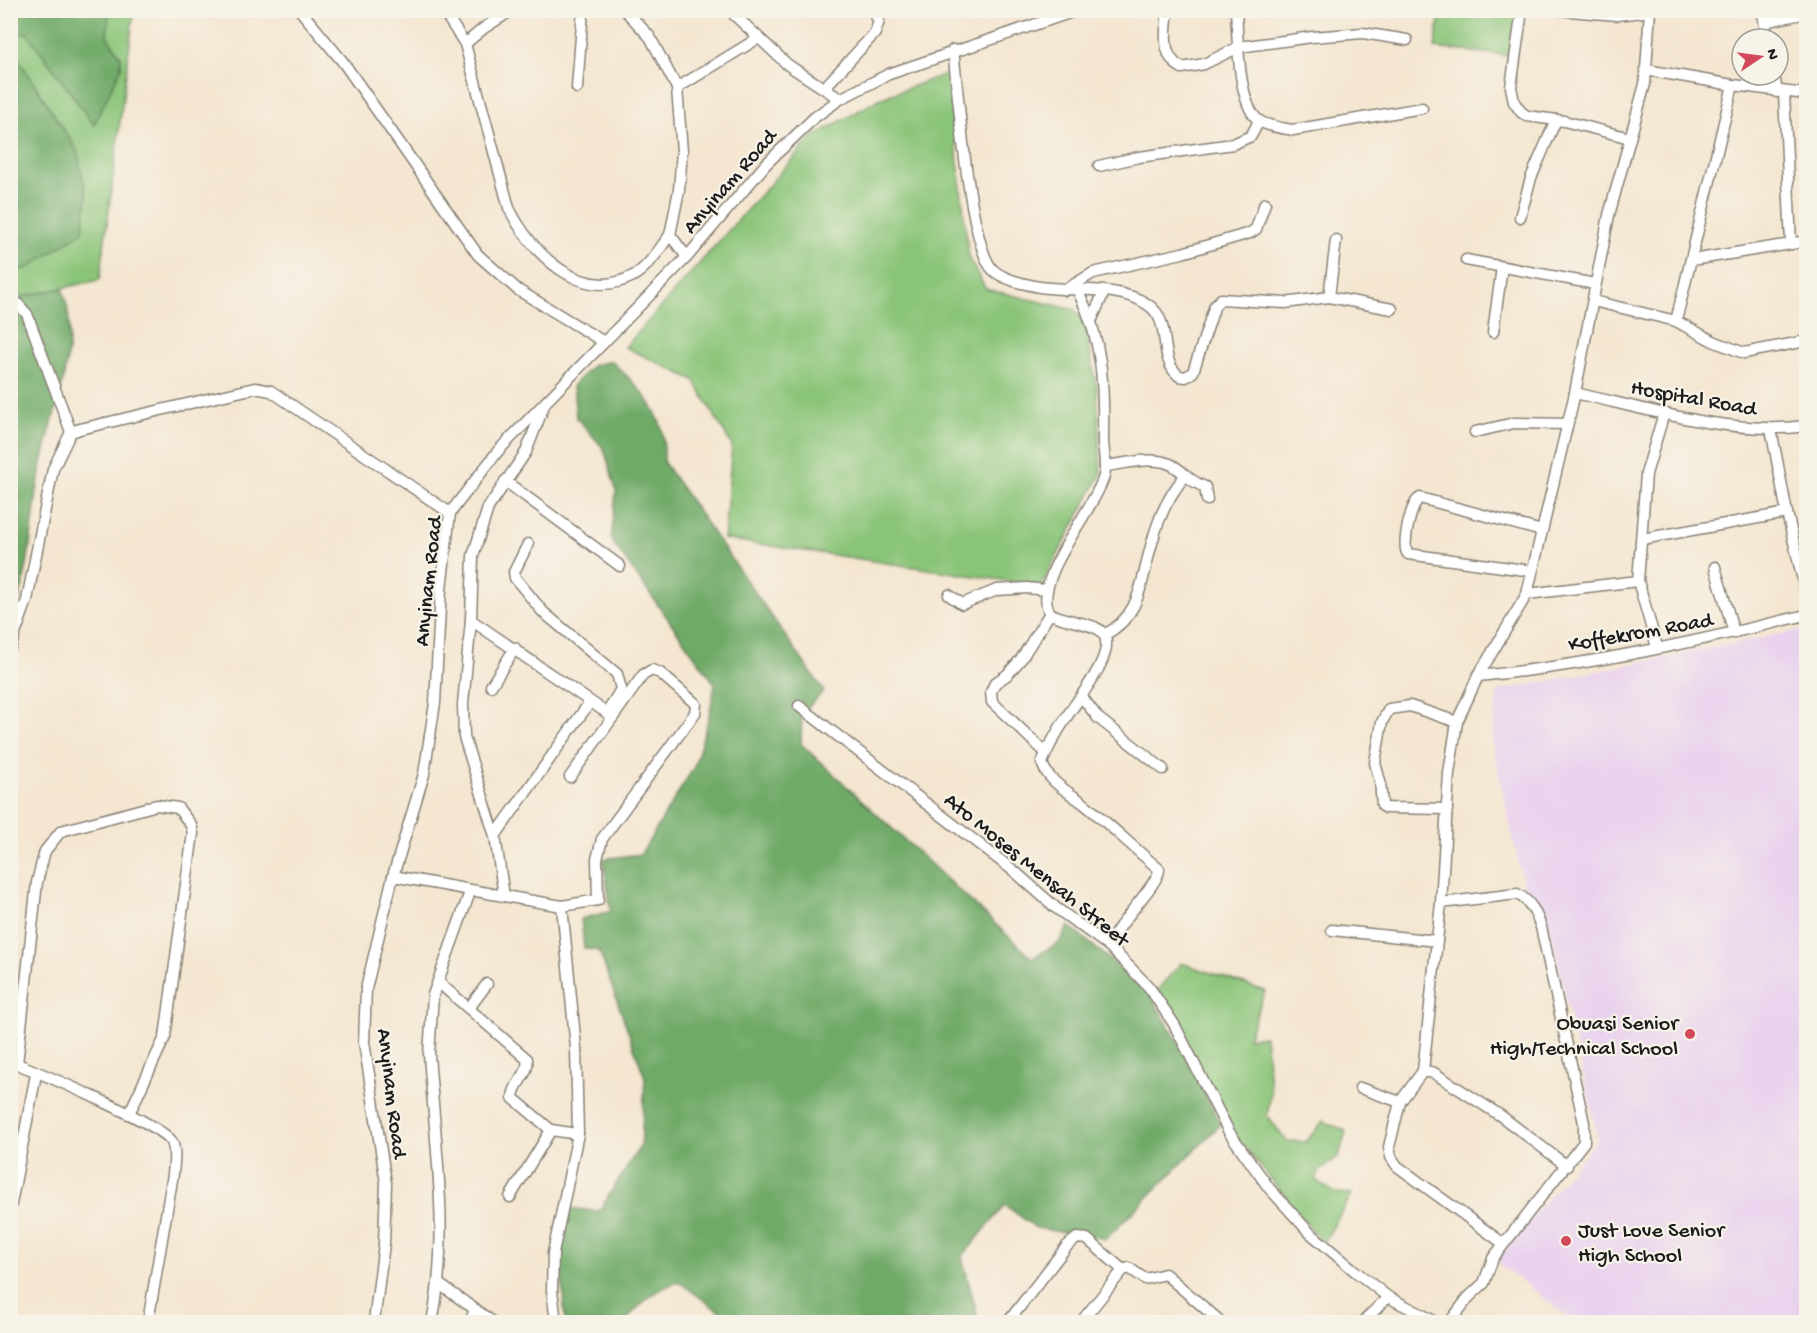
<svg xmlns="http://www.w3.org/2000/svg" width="1817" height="1333" font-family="'Gochi Hand',sans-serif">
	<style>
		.built { fill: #e9d2ee }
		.green { fill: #8ac478; stroke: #53704a; stroke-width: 1.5 }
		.forest { fill: #6faa68; stroke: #466342; stroke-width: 1.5 }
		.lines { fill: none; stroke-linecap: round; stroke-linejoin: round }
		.minor-casing { stroke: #888176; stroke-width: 13 }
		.minor { stroke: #fff; stroke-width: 10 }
		.poi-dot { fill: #d1495b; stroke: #f7f3e8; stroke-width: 2 }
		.labels { text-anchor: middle; stroke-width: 4.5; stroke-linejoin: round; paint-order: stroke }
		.street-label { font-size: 22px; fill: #1c1c1c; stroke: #f7f3e8 }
		.poi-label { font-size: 22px; fill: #1c1c1c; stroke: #f7f3e8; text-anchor: end }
	</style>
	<rect width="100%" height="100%" fill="#f7f3e8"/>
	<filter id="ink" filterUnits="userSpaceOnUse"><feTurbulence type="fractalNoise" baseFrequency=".0167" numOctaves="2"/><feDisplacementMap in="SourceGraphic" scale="12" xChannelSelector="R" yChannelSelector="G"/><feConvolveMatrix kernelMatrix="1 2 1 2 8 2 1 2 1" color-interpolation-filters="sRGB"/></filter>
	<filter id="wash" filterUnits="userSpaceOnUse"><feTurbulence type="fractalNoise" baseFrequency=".008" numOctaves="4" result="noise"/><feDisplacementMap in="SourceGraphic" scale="24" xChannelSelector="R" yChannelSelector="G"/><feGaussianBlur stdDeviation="1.35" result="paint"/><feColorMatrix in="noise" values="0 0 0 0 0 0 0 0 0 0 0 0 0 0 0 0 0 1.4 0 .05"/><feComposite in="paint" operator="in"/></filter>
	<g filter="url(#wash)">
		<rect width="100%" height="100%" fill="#f4e6d0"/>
		<path class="built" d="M1806,629v693h-231l-80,-61 103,-122 -48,-210 -14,-29 -12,-12 -32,-145 6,-52z"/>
		<g class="green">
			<path d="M109,11h25l-34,269 -89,19 -1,-27 18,-4 49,-118 -64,-99v-17l14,-1 67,92 27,-68 -14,-21z"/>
			<path d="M1440,11h81l-6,45 -80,-8z"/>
			<path d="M948,73l21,186 17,30 89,21 9,12 13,67 4,85 -60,112 -317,-47 8,-93 -38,-66 -69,-33 186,-209 68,-39z"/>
			<path d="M1181,963l84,28 -17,47 17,-2 6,57 -4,23 20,25 19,1 17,-21 23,10 -7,25 -20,15 -4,9 20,13 17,1 -29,50 -90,-112 -75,-143z"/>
		</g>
		<g class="forest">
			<path d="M10,11h99l-2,25 14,21v11l-27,57 -67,-92 -14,1v17l64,99 10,46 -4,36 -55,36 -17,4z"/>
			<path d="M62,288c22,56 -12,129 -22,185 -9,50 -9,101 -29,149v-323z"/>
			<path d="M611,361c20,18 45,42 51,69 2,10 2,22 2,33l160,228 -22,22 -1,31 231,214 27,-15 10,-17 79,65 33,55 40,78 -115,115 -70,-11 -31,-23 -43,52 17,65h-245l-55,-40c-22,5 -40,23 -54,40h-60l-5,-74 6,-40 33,3 42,-66 4,-67 -46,-127 -15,-3 -3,-29 30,-8 -8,-52 38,-5 53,-87 15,-50 6,-33 -104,-144 5,-50 -12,-41 -28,-32 -3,-32 20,-20z"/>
		</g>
	</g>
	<g filter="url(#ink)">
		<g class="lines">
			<g class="minor-casing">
				<g id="minor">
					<path d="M300,10l43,52 135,193 40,35 86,52"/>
					<path d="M443,10l22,34 44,164c21,43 71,96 124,68 16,-9 26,-27 37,-41"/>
					<path d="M625,10l25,27 27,51 5,63 -3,39 -9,45 17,22"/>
					<path d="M729,10l59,55 52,34"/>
					<path d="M1168,10c-2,20 -8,47 14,58l22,-4 35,-17 73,-10 51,-4 44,7"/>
					<path d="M1236,10c2,26 1,98 25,112 10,5 21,6 32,8l129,-22"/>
					<path d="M1522,10l-11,77 3,15 7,10 6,4 37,5 66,17"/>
					<path d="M1558,10l59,5 33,-4"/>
					<path d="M1762,10l6,29"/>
					<path d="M1765,22l41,-9"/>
					<path d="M465,44l19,-16 28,-18"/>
					<path d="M953,50c5,40 16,196 40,220 11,10 32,14 47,17 33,5 78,-2 107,17 27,17 9,53 32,72l7,1 7,-5 22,-67 6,-6 64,4 44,-6 7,-57"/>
					<path d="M1774,75l3,17"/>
					<path d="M1733,85l73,9"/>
					<path d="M577,88l6,-78"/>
					<path d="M677,88l80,-49"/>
					<path d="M824,88l51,-55 4,-12 -7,-11"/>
					<path d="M1784,93l7,151 15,-3"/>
					<path d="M1099,166l40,-9 94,-13 18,-8 8,-15"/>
					<path d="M1520,217l11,-39 25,-58"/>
					<path d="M1466,260l129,24"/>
					<path d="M1692,260l99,-16"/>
					<path d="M1065,290l28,-17 89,-20 68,-20 6,-4 9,-26"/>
					<path d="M1078,291c25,50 26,93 25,148 0,12 4,25 1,37 -9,33 -74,106 -54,137 14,9 42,9 52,19 18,19 -27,70 -36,86 -9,14 -18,29 -24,45 7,21 30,30 46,44 24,20 47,42 71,62 1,14 -42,54 -50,77"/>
					<path d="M1329,297l63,12"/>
					<path d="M10,301l7,2 10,11 44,118"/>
					<path d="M1593,301l83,20 57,-236 -87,-15"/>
					<path d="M1092,319l12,-27"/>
					<path d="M1676,321l37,20 31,12 62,-12"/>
					<path d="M1493,332l9,-65"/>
					<path d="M1575,393c72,16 158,43 231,33"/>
					<path d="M1771,429l16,84 19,80"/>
					<path d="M1475,432l39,-9 53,1"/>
					<path d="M1105,466c20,-2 46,-10 65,-2 13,6 18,17 35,23l2,13"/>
					<path d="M505,481l115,85"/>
					<path d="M1642,539l145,-26"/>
					<path d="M528,544l-14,28 1,6 28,34 74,62 4,15 -14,24"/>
					<path d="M1715,567l19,66"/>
					<path d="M1532,571l-124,-17c-7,-7 3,-52 12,-56l122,33"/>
					<path d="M1527,594l111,-13"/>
					<path d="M949,595l13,9 35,-14 30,-2 19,2"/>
					<path d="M471,620l142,97 30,-42 9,-5 8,3 36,31 -1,9 -93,126 -5,20 1,41 -36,6"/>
					<path d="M1104,635c38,-19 37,-56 48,-92 6,-24 17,-48 33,-67"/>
					<path d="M1657,647l-19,-66 8,-107 18,-61"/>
					<path d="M10,648l17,-48 26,-131 18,-37 9,-3 175,-41 16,3 179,122"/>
					<path d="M1478,676c110,-10 221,-35 328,-61"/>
					<path d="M491,686l24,-38"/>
					<path d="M1082,697l16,21 65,51"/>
					<path d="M799,706l215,165 42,37 53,38 40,41 25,37 55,108 40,56 40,44 46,39 33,26 48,25"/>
					<path d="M1046,753l-54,-51 -1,-10 4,-9 12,-8 14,-16 29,-46"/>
					<path d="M570,777l43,-60"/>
					<path d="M1447,809l-62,-1 -3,-3 -2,-24 -5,-18 7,-41 7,-13 21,-3 47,16"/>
					<path d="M495,836l95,-134"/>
					<path d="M393,876l111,20 -9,-60 -31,-99 -1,-33 8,-84 2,-64 15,-48 38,-56 19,-49"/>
					<path d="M504,896l58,10 14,142 2,86 -25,119 -1,37 4,32"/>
					<path d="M1441,903l8,-130 8,-51 21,-46 49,-82 48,-201 34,-178 36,-131 5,-74"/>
					<path d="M1332,930l105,11"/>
					<path d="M438,982l89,77c3,16 -14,24 -14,39l38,32 -41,67"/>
					<path d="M469,1008l18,-24"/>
					<path d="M12,1062c24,9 152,63 160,80 4,9 2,21 1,32l-25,148"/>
					<path d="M17,1064l20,-182 8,-31 16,-20 96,-26 21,3 13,17 2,8 -28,204 -36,77"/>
					<path d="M1423,1071l11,2 67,43 66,50"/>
					<path d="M1360,1088l40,14"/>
					<path d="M551,1130l27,4"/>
					<path d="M10,1209l26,-135"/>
					<path d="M439,1284l54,38"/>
					<path d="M374,1322l10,-78 2,-61 -22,-141 2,-53 27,-113 31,-102 11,-71 6,-114 9,-76 48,-62 189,-194 79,-93 49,-47 25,-18 49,-25 189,-64"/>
					<path d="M432,1322c18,-87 3,-179 -3,-268l4,-59 37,-103"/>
					<path d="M470,1322l5,-12"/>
					<path d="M1008,1322l59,-76 10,-8 10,1 36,31"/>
					<path d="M1081,1322l42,-52 6,-2 16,11 20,-5 56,48"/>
					<path d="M1363,1322l25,-25"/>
					<path d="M1450,1322l18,-24 16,-15 9,-25 91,-116v-19l-43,-196c-5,-14 -10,-26 -24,-33l-76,9 -18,168 -23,31 -11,45 2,10 6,9 107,78"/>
				</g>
			</g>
			<use href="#minor" class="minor"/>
		</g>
	</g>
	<g class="poi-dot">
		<circle cx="1690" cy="1034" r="6"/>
		<circle cx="1566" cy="1241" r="6"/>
	</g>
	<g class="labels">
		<g class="street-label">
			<text transform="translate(728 180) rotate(-49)" y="8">Anyinam Road</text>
			<text transform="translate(1694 396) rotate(10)" y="8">Hospital Road</text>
			<text transform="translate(426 581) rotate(-84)" y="8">Anyinam Road</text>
			<text transform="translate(1640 630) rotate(-10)" y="8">Koffekrom Road</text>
			<text transform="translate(1038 868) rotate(39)" y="8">Ato Moses Mensah Street</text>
			<text transform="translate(394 1093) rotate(83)" y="8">Anyinam Road</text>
		</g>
		<g class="poi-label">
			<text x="1678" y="1029">Obuasi Senior<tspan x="1678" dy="25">High/Technical School</tspan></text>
			<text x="1578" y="1236" text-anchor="start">Just Love Senior<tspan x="1578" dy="25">High School</tspan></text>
		</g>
	</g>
	<rect width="1817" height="1333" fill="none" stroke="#f7f3e8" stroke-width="36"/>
	<g transform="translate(1760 57) rotate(77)"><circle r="28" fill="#f7f3e8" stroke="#9f9d96" stroke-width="1.5"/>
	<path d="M0-4.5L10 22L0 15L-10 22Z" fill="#d1495b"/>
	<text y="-9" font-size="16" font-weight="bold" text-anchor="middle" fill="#1c1c1c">N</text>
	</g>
</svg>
